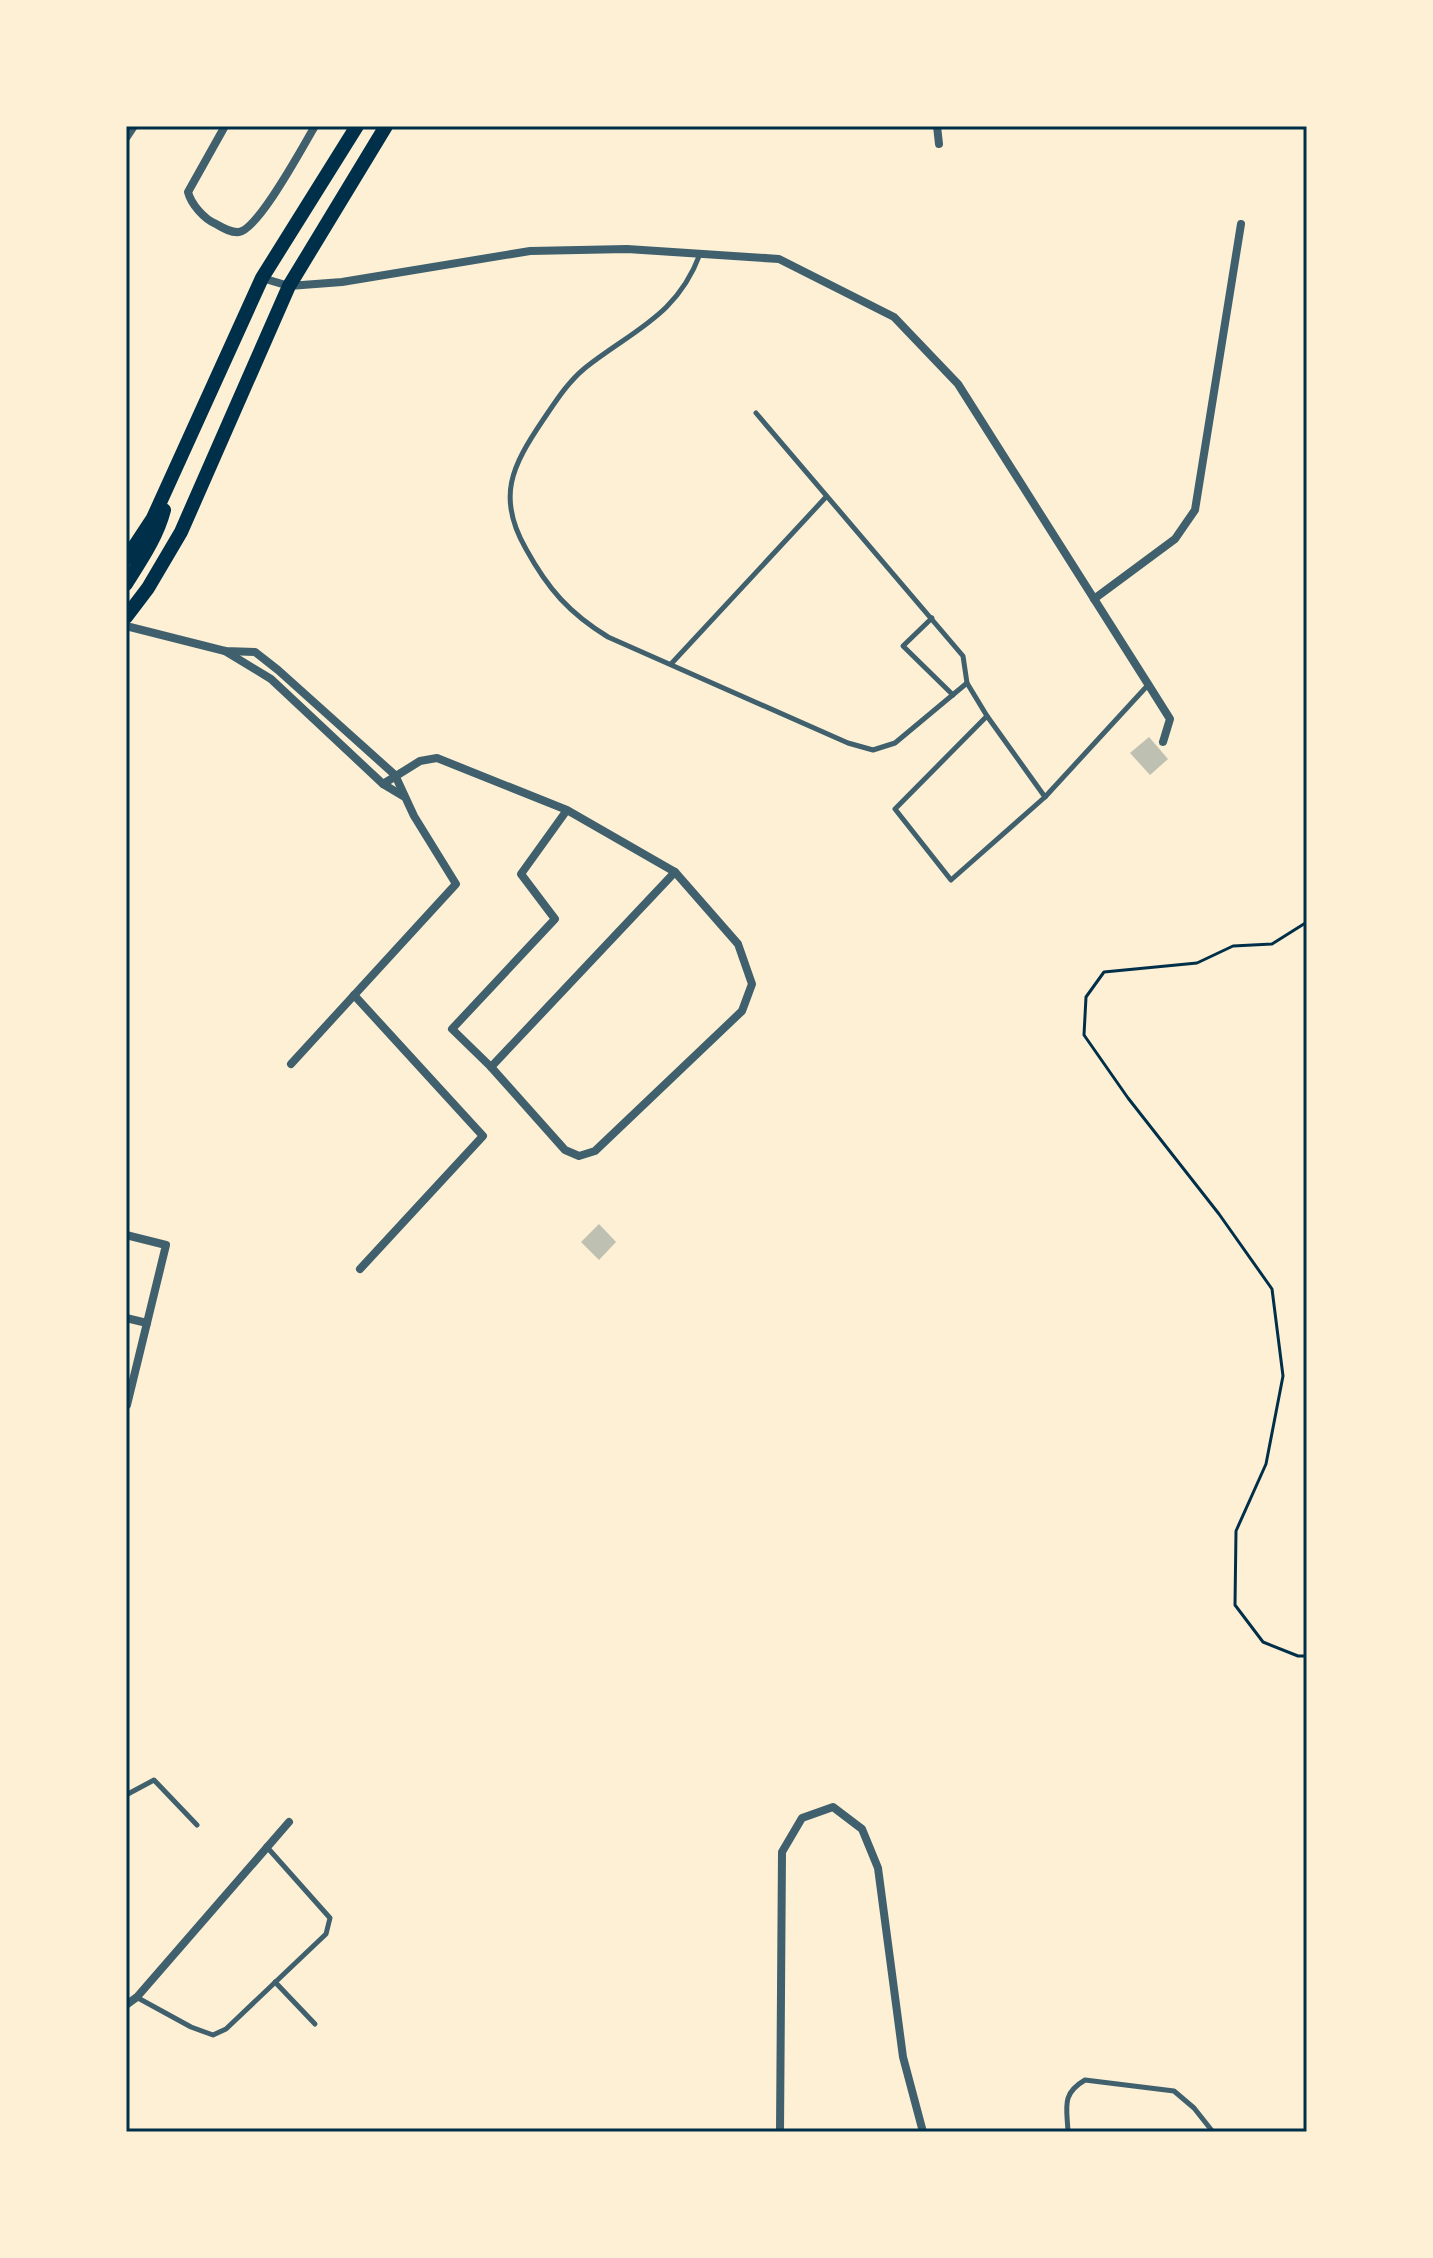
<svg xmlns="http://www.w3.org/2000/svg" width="1433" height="2258" font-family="'Work Sans',sans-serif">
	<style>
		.building { fill: #bec0b2 }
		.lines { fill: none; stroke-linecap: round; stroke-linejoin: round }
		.path { stroke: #003049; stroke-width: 3 }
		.service { stroke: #3f606c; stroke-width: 5 }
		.minor { stroke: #3f606c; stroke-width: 8 }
		.primary { stroke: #003049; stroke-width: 14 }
		.neatline { fill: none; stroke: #003049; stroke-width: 3 }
	</style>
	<rect width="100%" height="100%" fill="#fdf0d5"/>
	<g class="building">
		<path d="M1149,737l19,22 -18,16 -20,-22z"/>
		<path d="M599,1224l17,18 -17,18 -18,-18z"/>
	</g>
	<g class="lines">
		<path class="path" d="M1307,922l-35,22 -39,2 -36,17 -93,9 -18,25 -2,38 44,63 91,116 53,75 11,87 -17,88 -30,67 -1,74 28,37 35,14h9"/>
		<g class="service">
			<path d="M700,254c-23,62 -67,76 -115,114 -18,15 -29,33 -42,52 -31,46 -47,77 -17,129 22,40 43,64 82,88l240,106 25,7 22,-7 72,-60"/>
			<path d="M756,413l207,243 4,27 20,33 58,81"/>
			<path d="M932,618l-29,28 50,49"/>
			<path d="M671,664l155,-167"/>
			<path d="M987,716l-92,93 56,71 94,-83 103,-112"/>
			<path d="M126,1795l28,-15 43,45"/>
			<path d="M275,1982l40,42"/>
			<path d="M138,1998l53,29 22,8 13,-6 100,-95 4,-16 -64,-72"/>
			<path d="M1068,2132c-1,-25 -7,-38 17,-52l89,11 20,17 19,24"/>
		</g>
		<g class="minor">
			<path d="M225,126l-37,66c3,12 16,27 28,32 7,4 15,9 23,8 20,-3 64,-86 76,-106"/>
			<path d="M937,126l2,18"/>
			<path d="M126,138l8,-12"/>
			<path d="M262,278l27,8 53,-4 188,-31 97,-2 152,10 115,58 64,67 190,300 22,35 -7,23"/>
			<path d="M1094,599l81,-60 20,-29 46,-286"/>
			<path d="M126,626l99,25 30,1 23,18 117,105 19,41 42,68 -165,180"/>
			<path d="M225,651l46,28 112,105 20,12"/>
			<path d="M383,784l37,-23 17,-3 130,52 108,62 63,72 14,40 -10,27 -147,140 -16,5 -14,-6 -74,-83 -39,-38 103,-110 -34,-45 46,-64"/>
			<path d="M354,995l129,141 -123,133"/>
			<path d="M491,1067l184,-195"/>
			<path d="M126,1235l40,10 -39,160"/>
			<path d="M126,1318l21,5"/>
			<path d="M126,2005l11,-8 152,-175"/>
			<path d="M780,2132l2,-280 20,-34 31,-11 29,22 16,39 25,189 20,75"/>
		</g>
		<g class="primary">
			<path d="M126,559l27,-41 109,-240 95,-152"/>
			<path d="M126,584c15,-24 31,-47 38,-74"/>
			<path d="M126,617l22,-29 33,-56 108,-246 97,-160"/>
		</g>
	</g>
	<rect width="1433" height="2258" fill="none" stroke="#fdf0d5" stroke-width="256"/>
	<rect x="128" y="128" width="1177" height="2002" class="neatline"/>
</svg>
